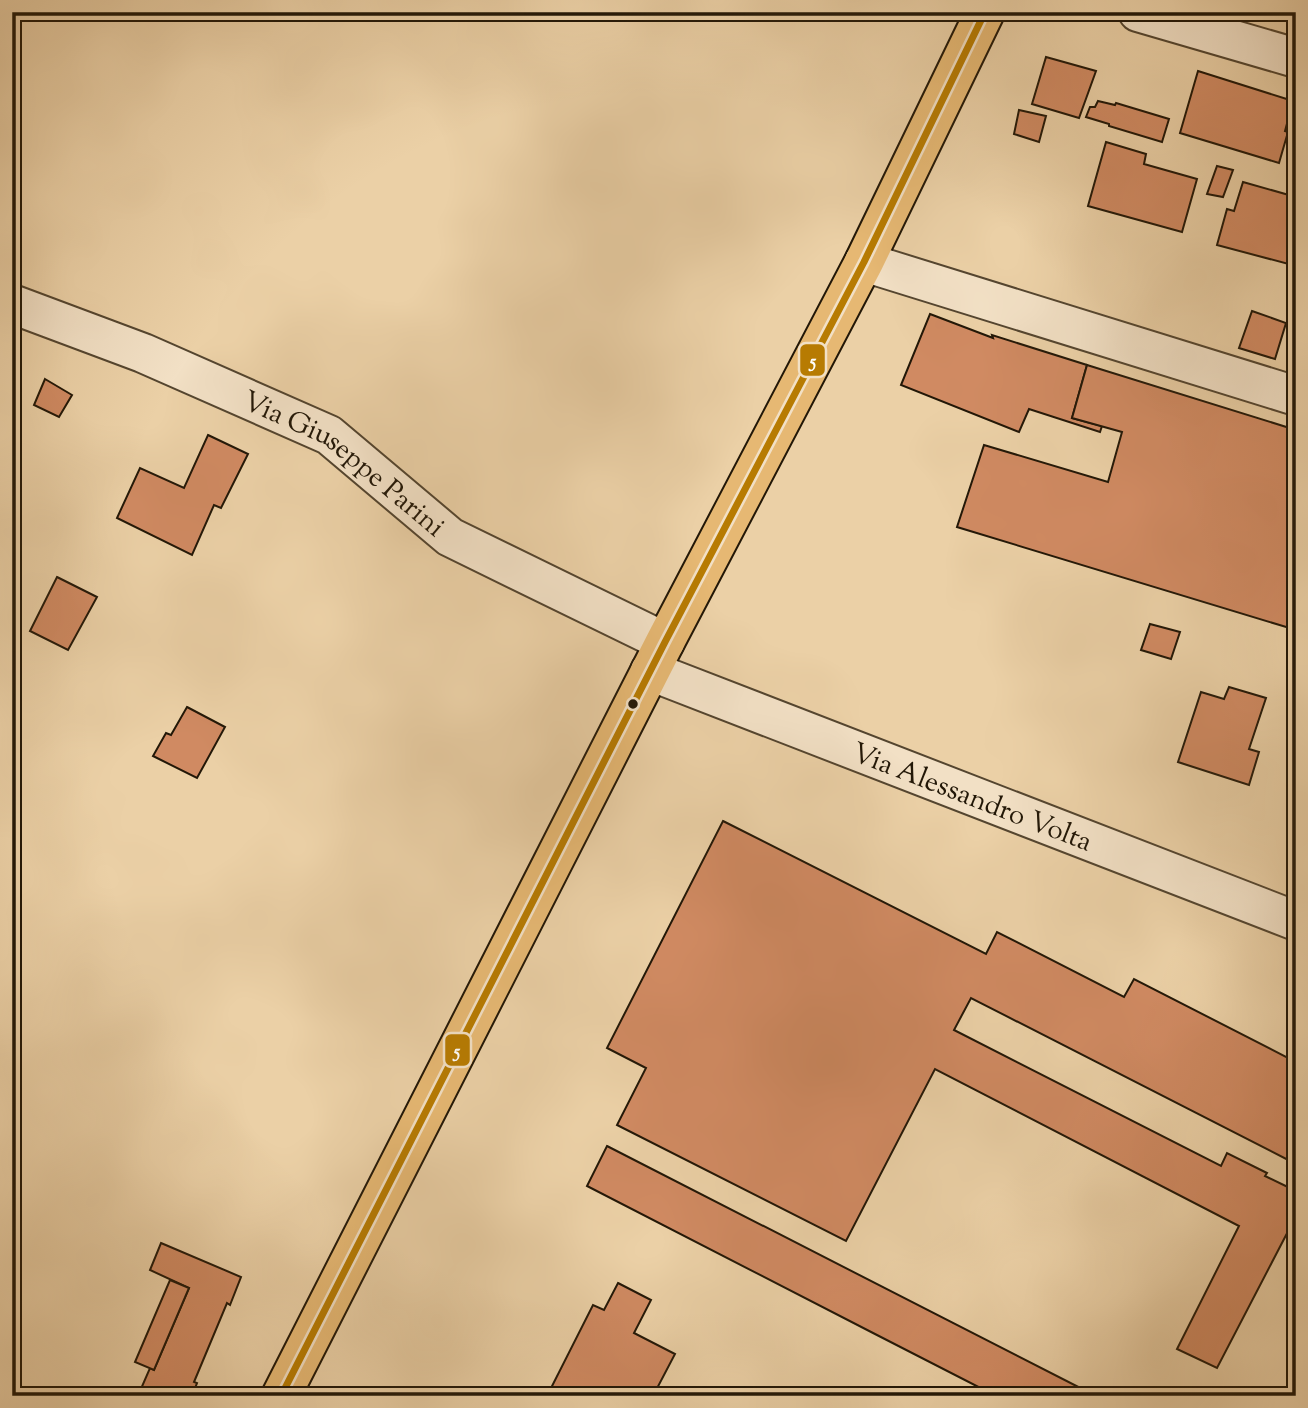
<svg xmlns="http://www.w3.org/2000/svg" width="1308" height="1408" font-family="'Sorts Mill Goudy',serif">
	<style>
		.building { fill: #d08a62; stroke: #221707; stroke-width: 2 }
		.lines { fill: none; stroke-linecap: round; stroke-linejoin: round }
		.minor-casing { stroke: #54452f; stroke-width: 42 }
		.major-casing { stroke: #221707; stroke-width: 42 }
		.minor { stroke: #f2e0c5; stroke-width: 38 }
		.major { stroke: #e6b873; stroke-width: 38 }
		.bus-1-casing { stroke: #f2e0c5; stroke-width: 12 }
		.bus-1 { stroke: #b77b02; stroke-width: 7 }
		.bus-dot { fill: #221707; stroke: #f2e0c5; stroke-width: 2.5 }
		.labels { text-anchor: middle; stroke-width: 5; stroke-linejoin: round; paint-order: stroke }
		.street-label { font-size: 28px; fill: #221707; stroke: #f2e0c5 }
		.line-badge { stroke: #f2e0c5; stroke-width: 2.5 }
		.badge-label { font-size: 19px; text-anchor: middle; font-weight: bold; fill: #fff }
	</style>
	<rect width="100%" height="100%" fill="#ebd0a6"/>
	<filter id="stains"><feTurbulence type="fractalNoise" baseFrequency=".00286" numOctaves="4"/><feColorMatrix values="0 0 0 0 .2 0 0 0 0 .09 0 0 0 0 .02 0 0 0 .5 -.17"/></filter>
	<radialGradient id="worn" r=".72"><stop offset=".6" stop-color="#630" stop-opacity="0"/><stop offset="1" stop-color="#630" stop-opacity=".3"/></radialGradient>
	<g class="building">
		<path d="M1046,57l50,14 -17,47 -47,-14z"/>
		<path d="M1198,71l95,30 -8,30 3,1 -9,31 -99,-30z"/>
		<path d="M1098,101l17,4 1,-2 53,16 -7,23 -53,-16v-2l-23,-7 4,-10h5z"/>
		<path d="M1019,110l27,6 -7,26 -25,-8z"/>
		<path d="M1106,142l40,12 -2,10 53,15 -15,53 -94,-26z"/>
		<path d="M1217,166l16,4 -10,27 -16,-3z"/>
		<path d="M1243,182l53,15v69l-79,-21 10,-36 7,2z"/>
		<path d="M1252,311l34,12 -11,36 -36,-11z"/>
		<path d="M930,314l63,24 -1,-3 95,30 -15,53 30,8 -2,6 -71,-23 -10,23 -118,-47z"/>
		<path d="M1087,365l209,65v200l-339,-103 27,-82 124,37 14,-50 -50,-14z"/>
		<path d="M45,379l27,16 -13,22 -25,-12z"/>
		<path d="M208,435l40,19 -27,54 -7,-3 -22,50 -75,-37 23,-50 44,20z"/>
		<path d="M57,577l40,20 -29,53 -38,-19z"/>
		<path d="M1150,624l30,8 -9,27 -30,-9z"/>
		<path d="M1229,687l37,11 -17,51 10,3 -10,33 -71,-23 23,-70 23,7z"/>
		<path d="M187,707l38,20 -28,51 -44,-22 13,-23 5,2z"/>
		<path d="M723,821l263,133 11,-22 127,65 10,-18 162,83v102l-325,-166 -17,32 267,136 6,-13 40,20 -2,3 31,15v25l-79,152 -40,-19 62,-123 -304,-157 -89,172 -229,-116 29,-57 -39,-20z"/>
		<path d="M607,1146l489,250h-100l-121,-62 -288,-148z"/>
		<path d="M161,1243l80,34 -11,28 -3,-2 -33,79 3,1 -5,13h-42l-10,-5 10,-23 4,2 35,-82 -39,-18z"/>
		<path d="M170,1280l19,8 -35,82 -19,-8z"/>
		<path d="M618,1283l33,17 -17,33 41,21 -22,42h-106l46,-91 11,5z"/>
	</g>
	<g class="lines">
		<g class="minor-casing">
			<g id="minor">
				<path d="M1138,12l158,46"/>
				<path d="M864,262l432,134"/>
				<path id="s1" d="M12,304l131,49 186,82 121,102 215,105"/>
				<path id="s2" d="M650,671l646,250"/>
			</g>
		</g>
		<g class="major-casing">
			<path id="major" d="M281,1396l384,-754 199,-380 121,-250"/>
		</g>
		<use href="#minor" class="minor"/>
		<use href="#major" class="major"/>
		<g class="bus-1-casing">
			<path id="bus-1" d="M281,1396l384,-754 199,-380 121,-250"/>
		</g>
		<use href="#bus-1" class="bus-1"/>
	</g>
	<circle class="bus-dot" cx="633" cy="704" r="6"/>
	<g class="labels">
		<g class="street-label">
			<text dy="10" stroke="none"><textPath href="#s1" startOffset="371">Via Giuseppe Parini</textPath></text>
			<text dy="10" stroke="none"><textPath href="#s2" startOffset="346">Via Alessandro Volta</textPath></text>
		</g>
	</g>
	<g class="line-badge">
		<rect x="799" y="343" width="27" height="34" rx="7" fill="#b77b02"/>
		<rect x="444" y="1033" width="27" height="34" rx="7" fill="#b77b02"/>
	</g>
	<g class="badge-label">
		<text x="813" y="367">5</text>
		<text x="457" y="1057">5</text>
	</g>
	<rect width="1308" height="1408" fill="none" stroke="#ebd0a6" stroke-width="42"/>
	<rect x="14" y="14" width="1280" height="1380" fill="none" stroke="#221707" stroke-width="3.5"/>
	<rect x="21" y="21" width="1266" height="1366" fill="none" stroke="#221707" stroke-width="2"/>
	<rect width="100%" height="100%" filter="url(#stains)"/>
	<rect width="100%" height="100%" fill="url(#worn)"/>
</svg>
